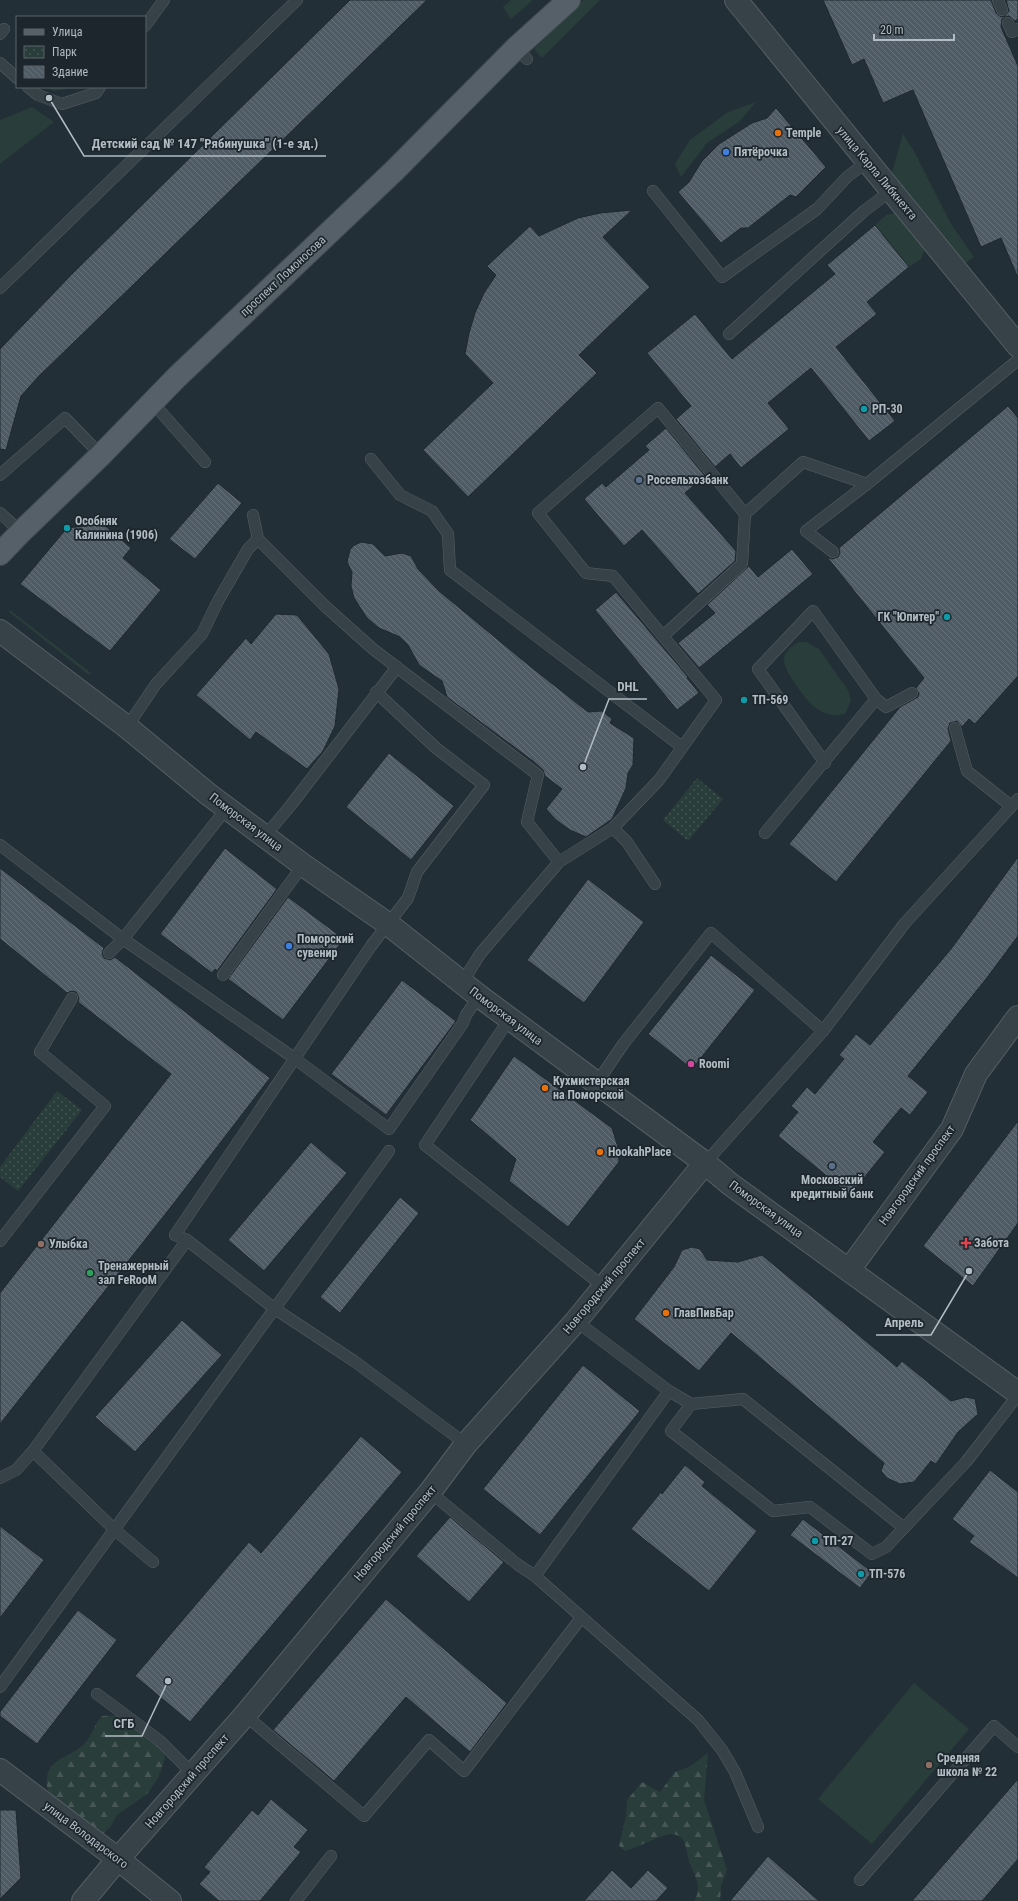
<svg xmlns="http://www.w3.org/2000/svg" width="1018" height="1901" font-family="'Roboto Condensed',sans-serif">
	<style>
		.grass { fill: #293d3a }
		.forest { fill: url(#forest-firs) }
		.park { fill: url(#park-dots) }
		.building { fill: url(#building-back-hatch); stroke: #1e282e }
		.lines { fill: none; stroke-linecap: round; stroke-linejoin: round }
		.lane-casing { stroke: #555f65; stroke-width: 12 }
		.street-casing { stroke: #555f65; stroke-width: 24 }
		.primary-casing { stroke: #404a51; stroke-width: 24 }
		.lane { stroke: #374148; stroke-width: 11 }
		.street { stroke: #374148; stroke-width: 22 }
		.primary { stroke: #556068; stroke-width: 22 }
		.food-dot { fill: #e8710a; stroke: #1c262c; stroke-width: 1.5 }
		.shop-dot { fill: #3f7fe0; stroke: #1c262c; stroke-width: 1.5 }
		.culture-dot { fill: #0f9aa8; stroke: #1c262c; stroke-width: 1.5 }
		.service-dot { fill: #5c6f8a; stroke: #1c262c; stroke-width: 1.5 }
		.hotel-dot { fill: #d1479c; stroke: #1c262c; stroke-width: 1.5 }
		.health-dot { fill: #e0444e; stroke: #1c262c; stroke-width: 1.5 }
		.education-dot { fill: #8d6e63; stroke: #1c262c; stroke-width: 1.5 }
		.leisure-dot { fill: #2e9e5b; stroke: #1c262c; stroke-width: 1.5 }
		.labels { text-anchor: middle; stroke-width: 3.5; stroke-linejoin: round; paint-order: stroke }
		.poi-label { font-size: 12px; font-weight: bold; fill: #b2bcc4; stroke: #1c262c; text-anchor: start }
		.street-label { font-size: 12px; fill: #b2bcc4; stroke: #1c262c }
		.leader { fill: none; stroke: #b2bcc4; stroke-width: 1.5 }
		.callout-dot { fill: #b2bcc4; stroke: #1c262c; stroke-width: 1.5 }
		.callout-label { font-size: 13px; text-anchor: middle; font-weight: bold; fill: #b2bcc4; stroke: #1c262c; stroke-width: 3.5; stroke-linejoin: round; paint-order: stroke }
	</style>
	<defs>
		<pattern id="forest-firs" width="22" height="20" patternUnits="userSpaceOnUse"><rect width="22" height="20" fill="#293d3a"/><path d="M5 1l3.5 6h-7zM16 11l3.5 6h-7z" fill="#465755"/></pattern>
		<pattern id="park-dots" width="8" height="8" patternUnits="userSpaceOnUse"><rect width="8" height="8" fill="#293d3a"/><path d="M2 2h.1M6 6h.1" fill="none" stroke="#465755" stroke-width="1.8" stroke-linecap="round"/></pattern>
		<pattern id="building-back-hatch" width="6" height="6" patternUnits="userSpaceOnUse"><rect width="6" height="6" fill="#4f5c66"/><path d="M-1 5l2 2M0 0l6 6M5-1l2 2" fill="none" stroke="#66717a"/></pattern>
	</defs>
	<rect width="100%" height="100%" fill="#232f37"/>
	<g class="grass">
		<path d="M511,0h22l-22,19 -8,-12z"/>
		<path d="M583,0h17l-58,58 -8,-9z"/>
		<path d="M46,87h31l-24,4z"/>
		<path d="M756,102l-16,19 -33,22 -26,34 -6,-13 15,-24 38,-28z"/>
		<path d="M32,107l22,15 -54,42v-44z"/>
		<path d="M903,134l12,19 36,71 23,33 -13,9 -70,-90z"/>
		<path d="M900,212l26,34 -5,13 -12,8 -34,-42 11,-10z"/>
		<path d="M10,610l81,63 -2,2 -80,-63z"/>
		<path d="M799,642h7l13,7 29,41 3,11 -6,13c-11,3 -22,0 -32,-8 -7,-6 -30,-37 -29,-46 0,-9 8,-14 15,-18z"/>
		<path d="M914,1683l55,46 -97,115 -54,-45z"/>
	</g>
	<g class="forest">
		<path d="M123,1715l41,33 1,11 -7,19 -11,16 -30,21 -6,11 -9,9c-14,-9 -32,-17 -44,-28 -11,-9 -16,-31 -6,-41 10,-11 23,-12 32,-22 9,-9 10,-20 18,-28z"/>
		<path d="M708,1753l-4,47 23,70 -6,17 -1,14h-26c9,-14 1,-24 -4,-37 -4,-10 -2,-29 -18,-30 -10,0 -35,14 -47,17l-6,-5 7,-30 1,-16 15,-18 18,10 15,-20 14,-5z"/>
	</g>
	<g class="park">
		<path d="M697,778l26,21 -35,42 -25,-21z"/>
		<path d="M57,1091l25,19 -64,81 -18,-14v-10z"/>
	</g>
	<g class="building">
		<path d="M350,0h77l-389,377 -17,19 -15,54 -6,-1v-100l72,-75z"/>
		<path d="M823,0h168l5,13 5,4 4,-1 4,-5 -3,-11h12v19l-3,2 -6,-5 -4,1 -3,2 -1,8 17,39v212l-17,-40 -20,9 -68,-157 -30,13 -19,-44 -12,6z"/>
		<path d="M776,108l50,59 -30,30 -6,-2 -42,33h-7l-20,15 -43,-51 11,-10 13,-21 17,-17 33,-21 15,-5z"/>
		<path d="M632,210l-29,27 47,50 -71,68 18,18 -129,124 -45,-47 70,-67 -28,-29 4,-21 6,-20 9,-20 12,-18 -9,-9 43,-40 9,10 39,-18 22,-5z"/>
		<path d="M875,225l34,42 -42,35 10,12 -41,33 59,74 -26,20 -58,-73 -43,35 21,26 -48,39 -11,-14 -15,13 -39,-48 15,-13 -44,-53 48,-39 37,45 103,-85 -8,-9z"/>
		<path d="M1008,406l10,12v258l-43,48 -6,-5 -7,8 -5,-6 -7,2 -2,6 3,12 -115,141 -47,-38 111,-137 18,-10 1,-4 -3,-5 8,-10 -97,-121 5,2 6,-2 2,-4 -1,-5z"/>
		<path d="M666,428l39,48 -20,17 51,58 -1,10 -37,33 -56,-64 -18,16 -40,-47 18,-16 4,4 43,-37 -4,-4z"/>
		<path d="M218,483l24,20 -47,56 -26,-20z"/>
		<path d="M103,524l28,24 -8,10 38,32 -51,61 -90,-67 47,-56z"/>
		<path d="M361,542l12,2 12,12 17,-3 9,3 7,13 21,22 92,76 57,45 14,-1 10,8 -2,4 24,15 -1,27 -5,8 -2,15 -14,31 -26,18 -16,-7 -14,-10 -10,-11 16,-20 -17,-13 -2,-6 -10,-9 -86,-64 -5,-16 -23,-16 -11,-20 -8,-8 -21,-9 -12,-10 -13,-20 -3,-12 1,-14 -5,-10 3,-12 3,-4z"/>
		<path d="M792,549l21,25 -114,94 -21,-25 37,-30 -8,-8 42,-39 9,11z"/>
		<path d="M616,592l72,85 -1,1 12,15 -22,17 -82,-100z"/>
		<path d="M276,614l21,1 14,17 18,22 10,35 -4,37 -12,25 -16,18 -51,-37 -6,8 -54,-45 50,-57 5,6z"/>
		<path d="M389,753l65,53 -43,54 -65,-53z"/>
		<path d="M225,848l52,41 -60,82 -2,-2 -3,4 -52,-39z"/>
		<path d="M1018,857v79l-32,43 -78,97 20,16 -18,23 -9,-7 -28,34 12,10 -35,43 -72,-59 20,-24 -7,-6 16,-19 8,7 29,-35 -5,-4 17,-21 14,11 81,-96z"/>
		<path d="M0,868l104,80 -2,6 2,4 6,2 5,-3 155,121 -96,125 -174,221v-131l171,-219 -93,-72 1,-4 -3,-6 -4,-1 -5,2 -67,-54z"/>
		<path d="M588,879l56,43 -60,81 -57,-43z"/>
		<path d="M288,897l56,42 -61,81 -55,-41z"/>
		<path d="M711,955l44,35 -63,79 -44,-35z"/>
		<path d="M402,980l54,41 -70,94 -55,-41z"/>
		<path d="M514,1056l98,72 6,19 1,15 -51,65 -59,-46 7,-22 -46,-39z"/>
		<path d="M1018,1121v102l-45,63 -50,-40z"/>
		<path d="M311,1142l36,31 -83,98 -36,-31z"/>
		<path d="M400,1197l19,16 -79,100 -20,-16z"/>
		<path d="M692,1247l8,2 7,11 31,2 24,-7 135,112 5,-6 49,40 15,-4 9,2 3,15 -20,18 -22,32 -5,-3 -17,21 -14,2 -13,-6 -6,-7 3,-8 -153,-130 -32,38 -65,-52 40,-52 8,-17z"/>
		<path d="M182,1320l40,35 -87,97 -40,-35z"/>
		<path d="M583,1365l57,46 -100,124 -57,-46z"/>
		<path d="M361,1436l41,36 -212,250 -55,-46 114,-134 12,11z"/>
		<path d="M685,1465l20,17 -3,4 55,45 -48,60 -78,-62 30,-37 1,2z"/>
		<path d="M990,1470l28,22v86l-49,-36 5,-6 -22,-17z"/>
		<path d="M450,1517l54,45 -35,40 -53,-46z"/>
		<path d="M803,1519l69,53 -12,16 -70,-53z"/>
		<path d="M0,1526l44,34 -44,58z"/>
		<path d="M386,1599l121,104 -37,49 -64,-55 -72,84 -61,-51z"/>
		<path d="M78,1610l39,30 -80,104 -37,-28v-4z"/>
		<path d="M1018,1779v80l-36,42h-70z"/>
		<path d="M271,1799l37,31 -14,17 7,5 -41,49h-41l-20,-17 11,-12 -6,-5 48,-57 6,5z"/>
		<path d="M0,1810h16l5,68 -21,21z"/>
		<path d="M768,1856l51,45h-89z"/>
		<path d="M612,1870l19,18 17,-18 20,18 -12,13h-72z"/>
	</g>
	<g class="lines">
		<g class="lane-casing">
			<g id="lane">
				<path d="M998,0l4,10"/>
				<path d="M1008,23l4,9 6,-3"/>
				<path d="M145,26l19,-26"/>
				<path d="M0,34l4,-5"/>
				<path d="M516,48l11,11"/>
				<path d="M0,63l17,15"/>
				<path d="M28,87l10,8 24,9 34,-11 4,-6"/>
				<path d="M653,191l69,86 95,-68 31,-33 19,-14"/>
				<path d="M0,288l297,-288"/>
				<path d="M729,334l135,-123 28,-21"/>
				<path d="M152,402l53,60"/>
				<path d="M371,459l29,36 32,16 16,23 2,36 232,177"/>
				<path d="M0,475l65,-57 36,37"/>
				<path d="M0,513l21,19"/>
				<path d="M745,514l58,-52 64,22 151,-124"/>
				<path d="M253,515l5,24 68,68 47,42 165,126 -11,47 32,40"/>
				<path d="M833,552l-27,-21 61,-47"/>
				<path d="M376,692l60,56 48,37 -67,87 -9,26 -37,48 -196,289 12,5 88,69 79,52 112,83"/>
				<path d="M127,727l29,-43 46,-50 16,-33 30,-52 10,-10"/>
				<path d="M955,728l12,43 44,35"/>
				<path d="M825,763l-67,-94 55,-58 63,88"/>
				<path d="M613,828l14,14 28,42"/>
				<path d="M765,833l111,-134 10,8 26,-14"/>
				<path d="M265,836l26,-31 106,-138"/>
				<path d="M0,845l123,94 171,119 95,71 74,-106 3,-8 13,-19"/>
				<path d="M109,953l14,-14 104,-131"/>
				<path d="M223,975l80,-110"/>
				<path d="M462,983l18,-29 79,-92 54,-34 46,-48 57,-80 -103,-124 -27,-3 -48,-60 120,-105 87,106 -3,50 -79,72"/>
				<path d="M510,1018l-85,127 179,142"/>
				<path d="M596,1084l28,-41 87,-110 112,98"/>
				<path d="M705,1163l118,-132 82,-108 113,-124"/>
				<path d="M0,1241l105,-135 -65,-54 32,-54"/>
				<path d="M576,1321l93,70 22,13 -20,27 102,80 37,-4 62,47 14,-7 80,-85 52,-67"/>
				<path d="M691,1404l52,-5 161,129"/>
				<path d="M33,1451l82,79 38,32"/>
				<path d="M0,1478l16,-8 17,-19 154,-211"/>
				<path d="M430,1492l87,72 18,12 163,144 24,30 13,22 23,55"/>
				<path d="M535,1576l134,-185"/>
				<path d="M0,1687l389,-536"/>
				<path d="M97,1694l63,47 32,32"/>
				<path d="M245,1715l119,101 65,-76 35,31 117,-153"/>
				<path d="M860,1880l134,-154 24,21"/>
				<path d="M296,1901l35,-45"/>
			</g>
		</g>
		<g class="street-casing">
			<g id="street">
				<path d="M736,0l282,346"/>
				<path d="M0,631l127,96 81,67 95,71 85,59 91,72 226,167 25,21 288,209"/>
				<path d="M849,1270l103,-141 24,-55 42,-57"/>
				<path d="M0,1770l118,89 52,42"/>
				<path d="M83,1901l35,-42 127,-144 185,-223 36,-48 110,-123 129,-158"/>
			</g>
		</g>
		<g class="primary-casing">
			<path id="primary" d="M0,554l21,-22 80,-77 76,-78 217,-206 122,-123 53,-48"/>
		</g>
		<use href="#lane" class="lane"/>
		<use href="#street" class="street"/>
		<use href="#primary" class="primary"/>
	</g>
	<g class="food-dot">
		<circle cx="778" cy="133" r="4"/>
		<circle cx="545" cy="1088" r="4"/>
		<circle cx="600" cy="1152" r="4"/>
		<circle cx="666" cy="1313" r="4"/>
	</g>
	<g class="shop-dot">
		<circle cx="726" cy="152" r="4"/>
		<circle cx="289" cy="946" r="4"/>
	</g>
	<g class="culture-dot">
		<circle cx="864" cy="409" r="4"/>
		<circle cx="67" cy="528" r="4"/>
		<circle cx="947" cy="617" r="4"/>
		<circle cx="744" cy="700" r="4"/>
		<circle cx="815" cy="1541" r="4"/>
		<circle cx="861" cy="1574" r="4"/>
	</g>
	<g class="service-dot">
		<circle cx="639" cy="480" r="4"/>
		<circle cx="832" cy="1166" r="4"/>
	</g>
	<circle class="hotel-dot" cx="691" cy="1064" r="4"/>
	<path class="health-dot" d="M964 1237h4v4h4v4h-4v4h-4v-4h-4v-4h4z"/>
	<g class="education-dot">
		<circle cx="41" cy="1244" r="4"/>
		<circle cx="929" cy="1765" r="4"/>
	</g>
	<circle class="leisure-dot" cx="90" cy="1273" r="4"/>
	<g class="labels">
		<g class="poi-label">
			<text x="786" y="137">Temple</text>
			<text x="734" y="156">Пятёрочка</text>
			<text x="872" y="413">РП-30</text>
			<text x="647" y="484">Россельхозбанк</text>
			<text x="75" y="525">Особняк<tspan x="75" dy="14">Калинина (1906)</tspan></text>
			<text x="939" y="621" text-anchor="end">ГК "Юпитер"</text>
			<text x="752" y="704">ТП-569</text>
			<text x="297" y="943">Поморский<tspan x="297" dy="14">сувенир</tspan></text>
			<text x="699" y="1068">Roomi</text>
			<text x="553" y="1085">Кухмистерская<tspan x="553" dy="14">на Поморской</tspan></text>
			<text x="608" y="1156">HookahPlace</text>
			<text x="832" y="1184" text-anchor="middle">Московский<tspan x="832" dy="14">кредитный банк</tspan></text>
			<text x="974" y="1247">Забота</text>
			<text x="49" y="1248">Улыбка</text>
			<text x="98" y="1270">Тренажерный<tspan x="98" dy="14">зал FeRooM</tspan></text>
			<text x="674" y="1317">ГлавПивБар</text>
			<text x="823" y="1545">ТП-27</text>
			<text x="869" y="1578">ТП-576</text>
			<text x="937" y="1762">Средняя<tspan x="937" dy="14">школа № 22</tspan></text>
		</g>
		<g class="street-label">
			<text transform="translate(877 173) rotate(50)" y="4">улица Карла Либкнехта</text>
			<text transform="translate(283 276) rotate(-43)" y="4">проспект Ломоносова</text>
			<text transform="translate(246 822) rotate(37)" y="4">Поморская улица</text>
			<text transform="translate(506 1016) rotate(37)" y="4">Поморская улица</text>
			<text transform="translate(917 1175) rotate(-54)" y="4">Новгородский проспект</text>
			<text transform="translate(766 1209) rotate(36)" y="4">Поморская улица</text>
			<text transform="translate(604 1286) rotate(-50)" y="4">Новгородский проспект</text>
			<text transform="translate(395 1533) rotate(-50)" y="4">Новгородский проспект</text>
			<text transform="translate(187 1781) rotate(-49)" y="4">Новгородский проспект</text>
			<text transform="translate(86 1835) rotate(37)" y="4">улица Володарского</text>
		</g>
	</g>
	<path class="leader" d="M49 98L84 156H326M583 767L609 699H647M969 1271L931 1335H876M168 1681L142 1736H105"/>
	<g class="callout-dot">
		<circle cx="49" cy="98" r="4"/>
		<circle cx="583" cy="767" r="4"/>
		<circle cx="969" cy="1271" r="4"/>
		<circle cx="168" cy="1681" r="4"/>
	</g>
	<g class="callout-label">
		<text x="205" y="148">Детский сад № 147 "Рябинушка" (1-е зд.)</text>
		<text x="628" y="691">DHL</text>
		<text x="904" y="1327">Апрель</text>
		<text x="124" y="1728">СГБ</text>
	</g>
	<rect x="16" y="16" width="130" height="72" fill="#1c262c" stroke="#586269"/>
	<rect x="24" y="29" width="20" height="6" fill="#556068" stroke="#586269"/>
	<text x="52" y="36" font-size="12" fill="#b2bcc4">Улица</text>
	<rect x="24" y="46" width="20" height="12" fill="url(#park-dots)" stroke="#586269"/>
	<text x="52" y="56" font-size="12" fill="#b2bcc4">Парк</text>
	<rect x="24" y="66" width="20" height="12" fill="url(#building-back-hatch)" stroke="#586269"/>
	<text x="52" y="76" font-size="12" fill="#b2bcc4">Здание</text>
	<path d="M874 34v6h80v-6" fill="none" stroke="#b2bcc4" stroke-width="2"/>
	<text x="880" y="34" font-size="12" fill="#b2bcc4" stroke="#1c262c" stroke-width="3" paint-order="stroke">20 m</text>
</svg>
